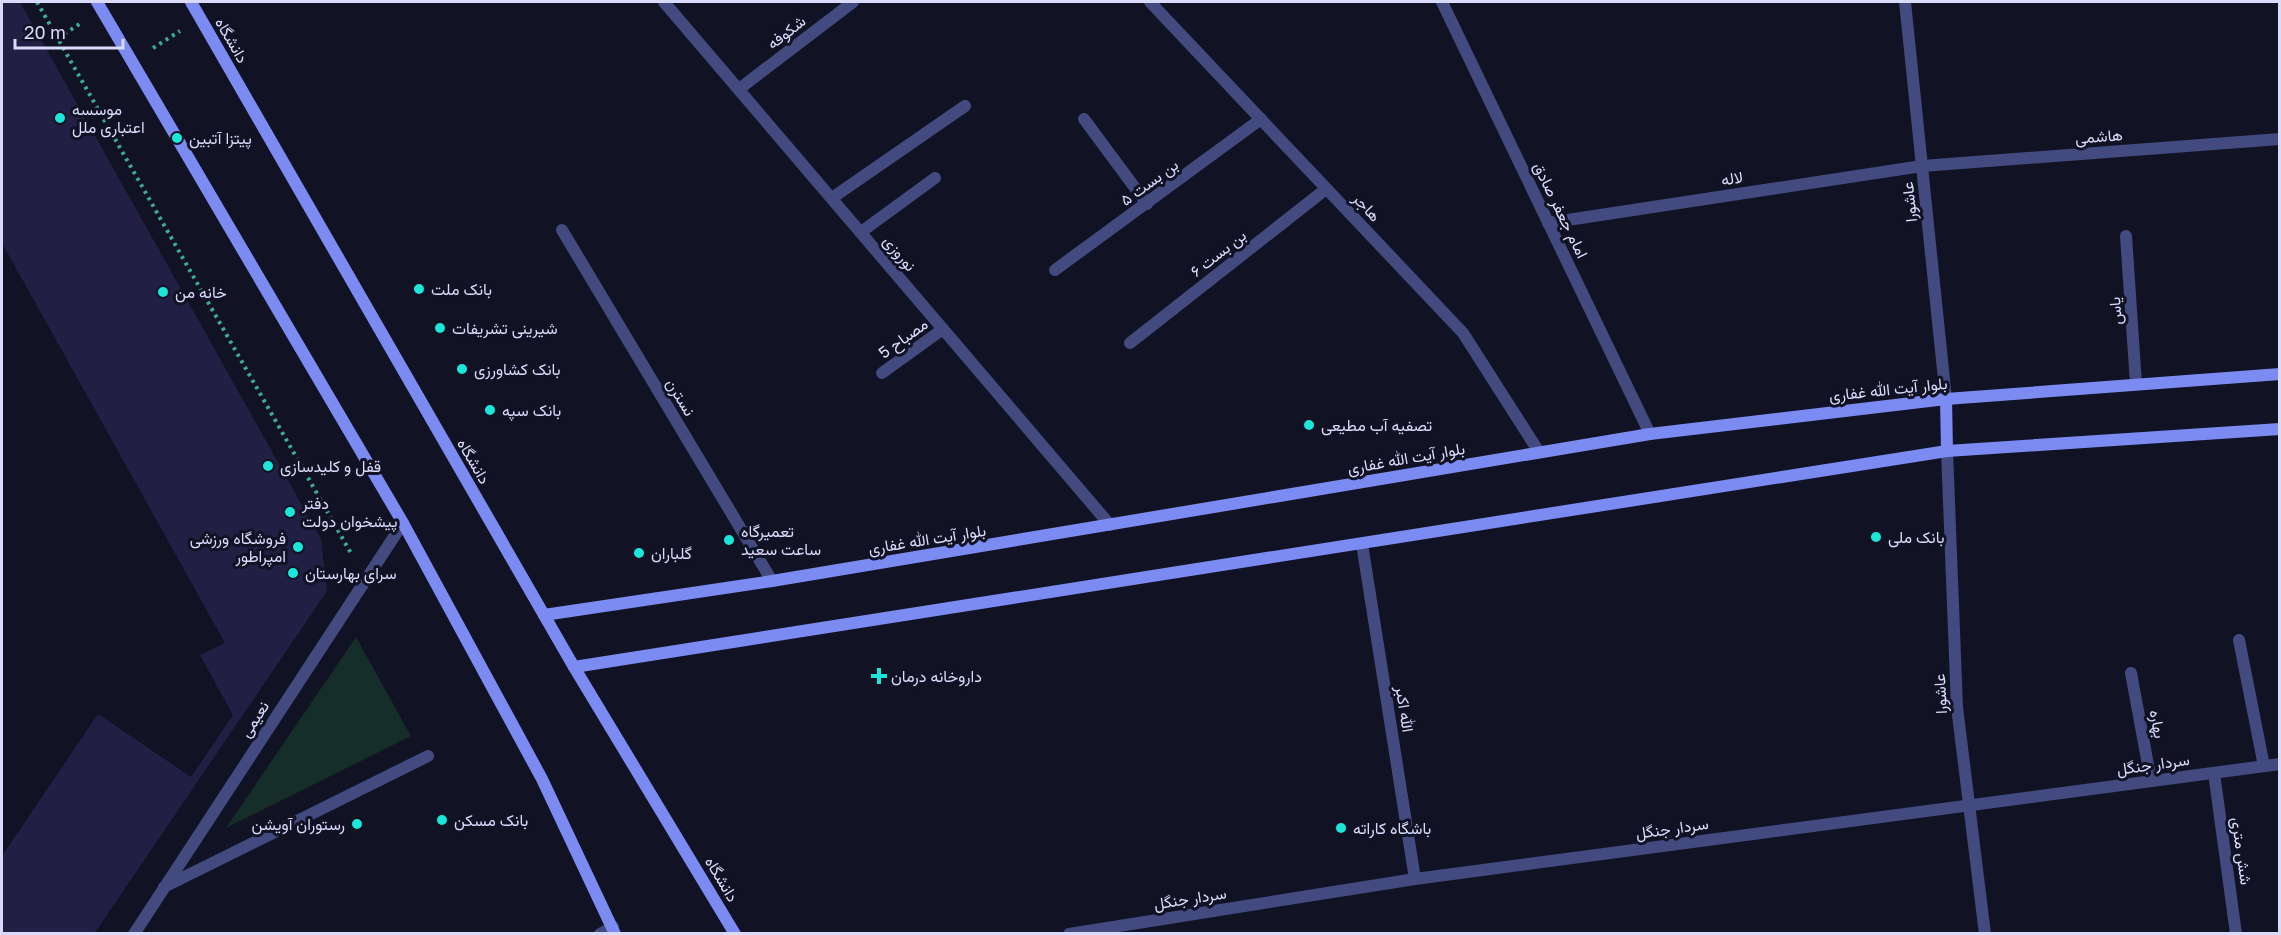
<svg xmlns="http://www.w3.org/2000/svg" width="2281" height="935" font-family="'Golos Text',Vazirmatn,sans-serif">
	<style>
		.green { fill: #152e29 }
		.building { fill: #212044 }
		.lines { fill: none; stroke-linecap: round; stroke-linejoin: round }
		.path { stroke: #3dac93; stroke-width: 4; stroke-dasharray: 3 4.5; stroke-linecap: butt }
		.minor { stroke: #424a7f; stroke-width: 12 }
		.tertiary { stroke: #424a7f; stroke-width: 12 }
		.secondary { stroke: #7b8bf1; stroke-width: 12 }
		.poi-dot { fill: #1ae6d9; stroke: #121225; stroke-width: 2 }
		.labels { text-anchor: middle; stroke-width: 6; stroke-linejoin: round; paint-order: stroke }
		.street-label { font-size: 16px; fill: #dadbfb; stroke: #121225 }
		.poi-label { font-size: 16px; fill: #dadbfb; stroke: #121225; text-anchor: start }
	</style>
	<rect width="100%" height="100%" fill="#121225"/>
	<path class="green" d="M356,637l55,99 -185,92z"/>
	<path class="building" d="M2,2h18l301,537 6,52 -233,343h-92v-78l96,-142 93,63 42,-62 -33,-60 25,-12 -223,-400z"/>
	<g class="lines">
		<g class="path">
			<path d="M37,2l315,553"/>
			<path d="M58,38l23,-15"/>
			<path d="M153,48l27,-17"/>
		</g>
		<g class="minor">
			<path d="M664,2l446,523"/>
			<path d="M1150,2l313,331 76,119"/>
			<path d="M739,89l114,-87"/>
			<path d="M1084,119l63,85"/>
			<path d="M832,198l133,-92"/>
			<path d="M1548,223l374,-57 358,-27"/>
			<path d="M562,230l210,351"/>
			<path d="M861,232l74,-54"/>
			<path d="M2126,236l10,148"/>
			<path d="M1055,270l206,-151"/>
			<path d="M1130,343l196,-154"/>
			<path d="M882,373l61,-44"/>
			<path d="M1947,451l10,256 28,227"/>
			<path d="M1362,544l53,335"/>
			<path d="M2239,640l25,126"/>
			<path d="M2131,673l20,108"/>
			<path d="M2214,773l22,161"/>
			<path d="M164,887l264,-131"/>
			<path d="M134,934l269,-411"/>
			<path d="M600,934l13,-7"/>
		</g>
		<g class="tertiary">
			<path d="M1442,2l208,432"/>
			<path d="M1905,2l41,397"/>
			<path d="M1069,934l346,-55 865,-115"/>
		</g>
		<g class="secondary">
			<path d="M97,2l306,521 139,256 73,155"/>
			<path d="M191,2l383,665 161,267"/>
			<path d="M1946,399l1,52"/>
			<path d="M544,615l228,-34 878,-147 296,-35 334,-25"/>
			<path d="M574,667l1373,-216 333,-22"/>
		</g>
	</g>
	<g class="poi-dot">
		<circle cx="60" cy="118" r="6"/>
		<circle cx="177" cy="138" r="6"/>
		<circle cx="419" cy="289" r="6"/>
		<circle cx="163" cy="292" r="6"/>
		<circle cx="440" cy="328" r="6"/>
		<circle cx="462" cy="369" r="6"/>
		<circle cx="490" cy="410" r="6"/>
		<circle cx="1309" cy="425" r="6"/>
		<circle cx="268" cy="466" r="6"/>
		<circle cx="290" cy="512" r="6"/>
		<circle cx="1876" cy="537" r="6"/>
		<circle cx="729" cy="540" r="6"/>
		<circle cx="298" cy="547" r="6"/>
		<circle cx="639" cy="553" r="6"/>
		<circle cx="293" cy="573" r="6"/>
		<path d="M876 667h6v6h6v6h-6v6h-6v-6h-6v-6h6z"/>
		<circle cx="442" cy="820" r="6"/>
		<circle cx="357" cy="824" r="6"/>
		<circle cx="1341" cy="828" r="6"/>
	</g>
	<g class="labels">
		<g class="street-label">
			<text transform="translate(786 32) rotate(-38)" y="6">شکوفه</text>
			<text transform="translate(232 40) rotate(60)" y="6">دانشگاه</text>
			<text transform="translate(2099 136) rotate(-4)" y="6">هاشمی</text>
			<text transform="translate(1732 178) rotate(-9)" y="6">لاله</text>
			<text transform="translate(1149 182) rotate(-36)" y="6">بن بست ۵</text>
			<text transform="translate(1909 202) rotate(-96)" y="6">عاشورا</text>
			<text transform="translate(1367 207) rotate(47)" y="6">هاجر</text>
			<text transform="translate(1561 210) rotate(64)" y="6">امام جعفر صادق</text>
			<text transform="translate(900 253) rotate(50)" y="6">نوروزی</text>
			<text transform="translate(1218 253) rotate(-38)" y="6">بن بست ۶</text>
			<text transform="translate(2115 311) rotate(-94)" y="6">یاس</text>
			<text transform="translate(903 338) rotate(-36)" y="6">مصباح 5</text>
			<text transform="translate(1888 389) rotate(-6)" y="6">بلوار آیت الله غفاری</text>
			<text transform="translate(681 397) rotate(59)" y="6">نسترن</text>
			<text transform="translate(1406 458) rotate(-10)" y="6">بلوار آیت الله غفاری</text>
			<text transform="translate(474 461) rotate(60)" y="6">دانشگاه</text>
			<text transform="translate(927 539) rotate(-9)" y="6">بلوار آیت الله غفاری</text>
			<text transform="translate(1940 694) rotate(-93)" y="6">عاشورا</text>
			<text transform="translate(1405 709) rotate(81)" y="6">الله اکبر</text>
			<text transform="translate(254 719) rotate(-57)" y="6">نعیمی</text>
			<text transform="translate(2158 724) rotate(80)" y="6">بهاره</text>
			<text transform="translate(2153 764) rotate(-8)" y="6">سردار جنگل</text>
			<text transform="translate(1672 828) rotate(-8)" y="6">سردار جنگل</text>
			<text transform="translate(2242 851) rotate(82)" y="6">شش متری</text>
			<text transform="translate(722 879) rotate(59)" y="6">دانشگاه</text>
			<text transform="translate(1190 898) rotate(-9)" y="6">سردار جنگل</text>
		</g>
		<g class="poi-label">
			<text x="72" y="115">موسسه<tspan x="72" dy="18">اعتباری ملل</tspan></text>
			<text x="189" y="144">پیتزا آتبین</text>
			<text x="431" y="295">بانک ملت</text>
			<text x="175" y="298">خانه من</text>
			<text x="452" y="334">شیرینی تشریفات</text>
			<text x="474" y="375">بانک کشاورزی</text>
			<text x="502" y="416">بانک سپه</text>
			<text x="1321" y="431">تصفیه آب مطیعی</text>
			<text x="280" y="472">قفل و کلیدسازی</text>
			<text x="302" y="509">دفتر<tspan x="302" dy="18">پیشخوان دولت</tspan></text>
			<text x="741" y="537">تعمیرگاه<tspan x="741" dy="18">ساعت سعید</tspan></text>
			<text x="1888" y="543">بانک ملی</text>
			<text x="286" y="544" text-anchor="end">فروشگاه ورزشی<tspan x="286" dy="18">امپراطور</tspan></text>
			<text x="651" y="559">گلباران</text>
			<text x="305" y="579">سرای بهارستان</text>
			<text x="891" y="682">داروخانه درمان</text>
			<text x="454" y="826">بانک مسکن</text>
			<text x="345" y="830" text-anchor="end">رستوران آویشن</text>
			<text x="1353" y="834">باشگاه کاراته</text>
		</g>
	</g>
	<rect width="2281" height="935" fill="none" stroke="#dadbfb" stroke-width="6"/>
	<path d="M15 39v9h108v-9" fill="none" stroke="#dadbfb" stroke-width="3"/>
	<text x="24" y="39" font-size="18" fill="#dadbfb" stroke="#121225" stroke-width="4.5" paint-order="stroke">20 m</text>
</svg>
